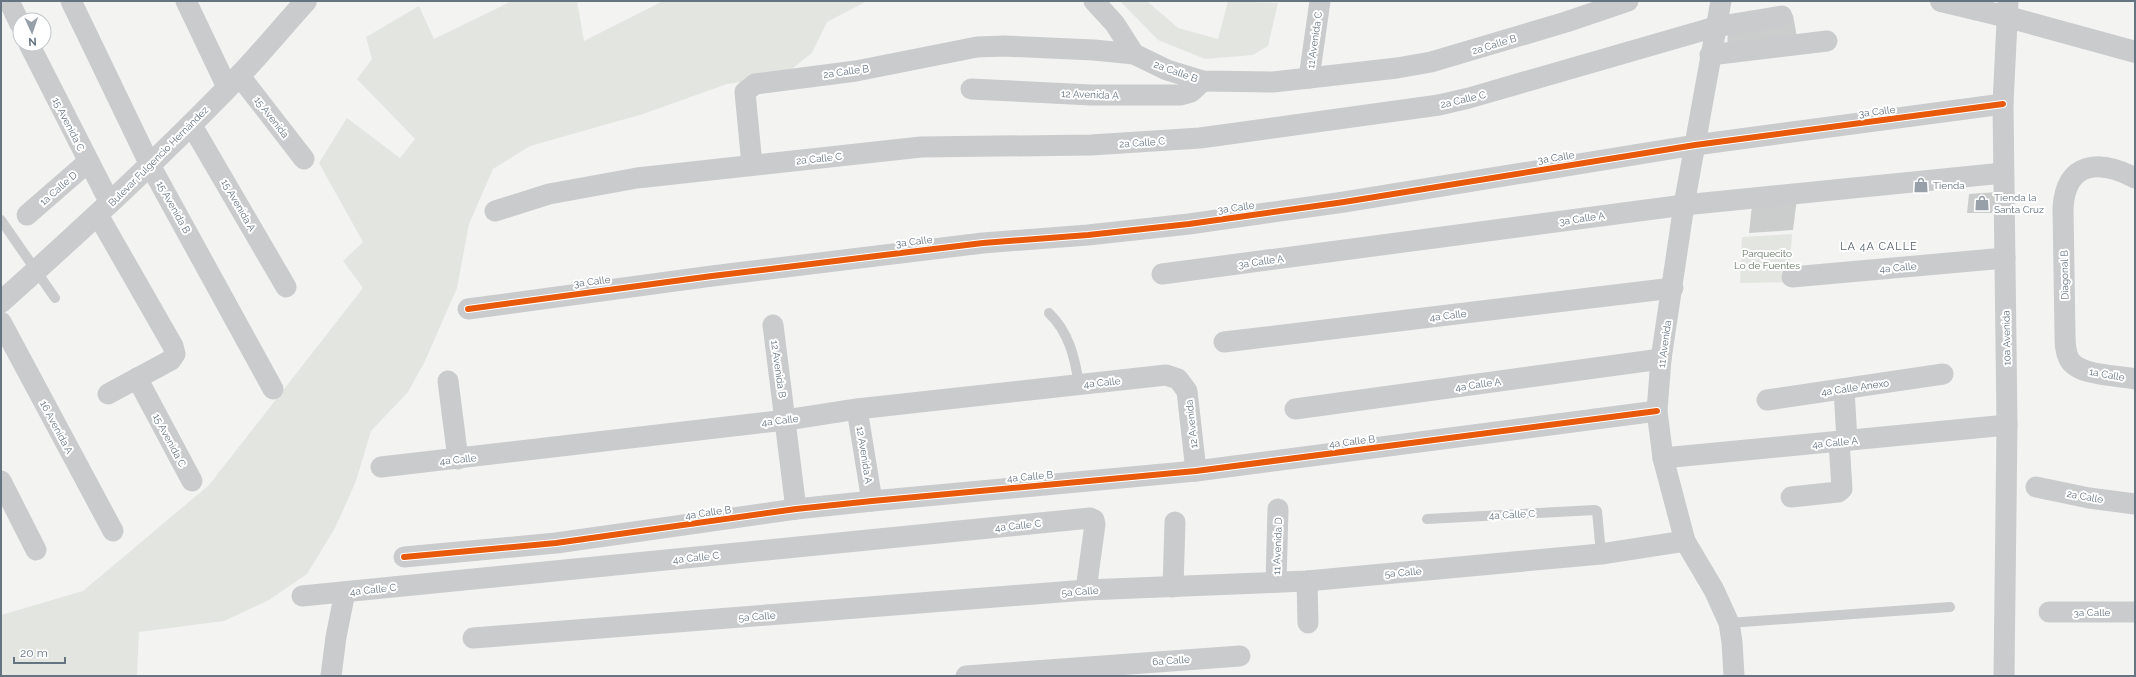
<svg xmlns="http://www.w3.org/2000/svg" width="2136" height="677" font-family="Raleway,sans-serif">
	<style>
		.green { fill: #e3e6e0 }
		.building { fill: #cbcdcd }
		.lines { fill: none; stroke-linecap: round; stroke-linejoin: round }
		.service { stroke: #c9cbcc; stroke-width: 10 }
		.minor { stroke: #c9cbcc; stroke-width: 21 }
		.tertiary { stroke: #c9cbcc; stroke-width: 22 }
		.cycleway-casing { stroke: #fff; stroke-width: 8 }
		.cycleway { stroke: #e8590c; stroke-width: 6 }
		.labels { text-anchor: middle; stroke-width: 4; stroke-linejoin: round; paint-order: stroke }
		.street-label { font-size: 10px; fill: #657480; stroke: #fff }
		.poi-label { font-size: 10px; fill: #657480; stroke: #fff; text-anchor: start }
		.park-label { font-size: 10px; fill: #687863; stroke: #fff }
		.neighbourhood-label { font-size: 11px; letter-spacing: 1px; fill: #535d66; stroke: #fff }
	</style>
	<rect width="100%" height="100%" fill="#f3f3f2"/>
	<g class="green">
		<path d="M512,1h65l7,40 79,-40h204l-40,21 -15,31 -29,23 -56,8 -84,30 -113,32 -37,23 -24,55 -12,64 -32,73 -17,31 -37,39 -15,50 -21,47 -28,46 -38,26 -45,21 -85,11 -2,44h-136v-61l82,-24 126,-106 154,-197 -20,-27 20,-19 -44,-79 28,-45 53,40 15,-19 -58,-60 15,-20 -6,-22 53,-31 15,33z"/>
		<path d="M1120,1h27l31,27 40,11 10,-38 50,2 -10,43 -15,9 -48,4 -47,-19z"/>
		<path d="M1792,234l-3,48 -49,1 2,-46z"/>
	</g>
	<g class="building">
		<path d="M1793,15l5,28 -71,8 1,-24z"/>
		<path d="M1997,192l-2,21h-28l2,-19z"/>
		<path d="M1797,198l-4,32 -44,3 3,-28z"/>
	</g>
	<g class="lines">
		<g class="service">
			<path d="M1,220l54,78"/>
			<path d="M1049,313c20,19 26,45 30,72"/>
			<path d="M1427,519l168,-9 2,1 4,43"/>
			<path d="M1729,623l221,-16"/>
		</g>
		<g class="minor">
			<path d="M9,1l11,23"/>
			<path d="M71,1l79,164 123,224"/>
			<path d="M186,1l41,86"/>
			<path d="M1094,1l21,23 19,30"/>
			<path d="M1721,1l-37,204 -23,154 -4,52 6,47 22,83 29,49 15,33 3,19 2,34"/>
			<path d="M29,44l81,159"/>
			<path d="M1710,55l117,-14"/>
			<path d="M239,75l65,84"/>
			<path d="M1309,78l11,-77"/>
			<path d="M971,89l120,6h89l11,-3 12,-11"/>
			<path d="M191,124l95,163"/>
			<path d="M752,165l-7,-73 10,-8 101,-13 121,-24 27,-1 90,4 40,4 33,16 36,11 70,1 36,-4 88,-10 34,-6 135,-40 62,-21"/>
			<path d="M2135,178c-35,-19 -69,-17 -72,30l2,126c0,8 0,17 4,25 9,17 48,16 66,20"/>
			<path d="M495,211l54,-17 88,-16 284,-31 170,-2 109,-7 239,-33 30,-7 246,-71 67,-11"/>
			<path d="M27,215l61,-53"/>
			<path d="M98,215l75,131 2,8 -4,6 -63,34"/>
			<path d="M1162,274l522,-69 319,-32"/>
			<path d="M1792,277l213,-19"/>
			<path d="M468,309l244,-33 271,-33 105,-8 101,-11 155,-22 351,-57 308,-41"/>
			<path d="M1,322l112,209"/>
			<path d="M773,325l23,184"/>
			<path d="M1224,342l449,-54"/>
			<path d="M137,378l55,103"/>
			<path d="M448,381l10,78"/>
			<path d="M1844,389l3,52"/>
			<path d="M1767,400l176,-26"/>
			<path d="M857,409l15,92"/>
			<path d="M1295,409l366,-50"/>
			<path d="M1663,458l344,-33"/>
			<path d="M381,467l405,-47 71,-11 309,-34 12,4 9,12 9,80"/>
			<path d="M1,481l35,69"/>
			<path d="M2036,487l53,11 46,6"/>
			<path d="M1791,497l47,-5 4,-3 -3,-48"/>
			<path d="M404,557l152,-14 240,-34 76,-8 324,-30 461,-60"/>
			<path d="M1307,581l1,42"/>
			<path d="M1276,582l2,-73"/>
			<path d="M1173,587l2,-65"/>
			<path d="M302,596l788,-78 4,2 1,4 -9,66"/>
			<path d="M2049,612h86"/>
			<path d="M473,638l613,-48 221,-9 294,-27 84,-13"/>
			<path d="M331,676l5,-39 9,-45"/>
			<path d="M966,676l274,-20"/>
			<path d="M2004,676l3,-251 -4,-321 5,-103"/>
		</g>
		<g class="tertiary">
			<path d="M1941,1l67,16 127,35"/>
			<path d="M1,302c82,-73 163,-148 239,-227 23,-24 44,-50 66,-74"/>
		</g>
		<g class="cycleway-casing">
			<g id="cycleway">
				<path d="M468,309l244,-33 271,-33 105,-8 101,-11 155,-22 351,-57 308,-41"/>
				<path d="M404,557l152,-14 240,-34 76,-8 324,-30 461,-60"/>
			</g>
		</g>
		<use href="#cycleway" class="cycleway"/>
	</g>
	<defs>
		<g id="shop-bare" transform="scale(1.2)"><path d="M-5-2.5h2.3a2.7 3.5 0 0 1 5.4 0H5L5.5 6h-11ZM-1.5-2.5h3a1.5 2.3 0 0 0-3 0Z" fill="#97a0a8" stroke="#fff" stroke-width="2.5" paint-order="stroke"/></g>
	</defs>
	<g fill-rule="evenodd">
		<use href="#shop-bare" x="1921" y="185"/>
		<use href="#shop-bare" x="1982" y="203"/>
	</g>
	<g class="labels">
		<g class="street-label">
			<text transform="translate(1314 40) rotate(-82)" y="4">11 Avenida C</text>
			<text transform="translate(1494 44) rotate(-17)" y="4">2a Calle B</text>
			<text transform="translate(846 71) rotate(-8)" y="4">2a Calle B</text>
			<text transform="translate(1176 71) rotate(20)" y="4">2a Calle B</text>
			<text transform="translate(1090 94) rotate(2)" y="4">12 Avenida A</text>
			<text transform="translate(1463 99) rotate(-13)" y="4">2a Calle C</text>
			<text transform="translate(1877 111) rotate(-7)" y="4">3a Calle</text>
			<text transform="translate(272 117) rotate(52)" y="4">15 Avenida</text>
			<text transform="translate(69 124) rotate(63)" y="4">15 Avenida C</text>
			<text transform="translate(1142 142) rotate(-4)" y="4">2a Calle C</text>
			<text transform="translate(158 156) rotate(-45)" y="4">Bulevar Fulgencio Hernández</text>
			<text transform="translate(1556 157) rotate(-9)" y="4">3a Calle</text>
			<text transform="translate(819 158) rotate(-6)" y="4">2a Calle C</text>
			<text transform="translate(58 188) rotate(-41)" y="4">1a Calle D</text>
			<text transform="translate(239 205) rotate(60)" y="4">15 Avenida A</text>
			<text transform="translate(174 207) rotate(61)" y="4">15 Avenida B</text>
			<text transform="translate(1236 207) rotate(-8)" y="4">3a Calle</text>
			<text transform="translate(1582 218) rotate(-8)" y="4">3a Calle A</text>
			<text transform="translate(914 241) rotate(-7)" y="4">3a Calle</text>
			<text transform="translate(1261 261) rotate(-8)" y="4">3a Calle A</text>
			<text transform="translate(1898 267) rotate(-5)" y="4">4a Calle</text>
			<text transform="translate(2064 275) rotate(-91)" y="4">Diagonal B</text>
			<text transform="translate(592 281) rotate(-7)" y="4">3a Calle</text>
			<text transform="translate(1448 315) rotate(-7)" y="4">4a Calle</text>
			<text transform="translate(2006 338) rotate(-91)" y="4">10a Avenida</text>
			<text transform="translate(1664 344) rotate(-82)" y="4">11 Avenida</text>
			<text transform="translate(779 369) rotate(82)" y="4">12 Avenida B</text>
			<text transform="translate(2107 374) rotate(10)" y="4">1a Calle</text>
			<text transform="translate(1102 382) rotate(-6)" y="4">4a Calle</text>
			<text transform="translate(1478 384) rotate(-8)" y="4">4a Calle A</text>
			<text transform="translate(1855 387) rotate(-8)" y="4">4a Calle Anexo</text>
			<text transform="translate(780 420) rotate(-7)" y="4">4a Calle</text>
			<text transform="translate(1191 424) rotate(-96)" y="4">12 Avenida</text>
			<text transform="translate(57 427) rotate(62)" y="4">16 Avenida A</text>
			<text transform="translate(170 440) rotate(62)" y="4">15 Avenida C</text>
			<text transform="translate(1352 441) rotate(-7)" y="4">4a Calle B</text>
			<text transform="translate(1835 442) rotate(-5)" y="4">4a Calle A</text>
			<text transform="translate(865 455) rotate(81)" y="4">12 Avenida A</text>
			<text transform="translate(458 459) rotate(-6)" y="4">4a Calle</text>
			<text transform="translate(1030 476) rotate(-5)" y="4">4a Calle B</text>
			<text transform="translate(2085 496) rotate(10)" y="4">2a Calle</text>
			<text transform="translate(708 512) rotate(-8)" y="4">4a Calle B</text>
			<text transform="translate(1512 514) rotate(-3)" y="4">4a Calle C</text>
			<text transform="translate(1018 525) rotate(-6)" y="4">4a Calle C</text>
			<text transform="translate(1277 546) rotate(-88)" y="4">11 Avenida D</text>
			<text transform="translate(696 557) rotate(-6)" y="4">4a Calle C</text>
			<text transform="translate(1403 572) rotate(-5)" y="4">5a Calle</text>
			<text transform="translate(373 589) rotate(-6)" y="4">4a Calle C</text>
			<text transform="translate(1080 591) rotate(-4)" y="4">5a Calle</text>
			<text x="2092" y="616">3a Calle</text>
			<text transform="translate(757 616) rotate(-4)" y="4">5a Calle</text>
			<text transform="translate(1171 660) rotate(-4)" y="4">6a Calle</text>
		</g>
		<g class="poi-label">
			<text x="1933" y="189">Tienda</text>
			<text x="1994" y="201">Tienda la<tspan x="1994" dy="12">Santa Cruz</tspan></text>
		</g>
		<g class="park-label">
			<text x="1767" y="257">Parquecito<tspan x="1767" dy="12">Lo de Fuentes</tspan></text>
		</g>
		<g class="neighbourhood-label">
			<text x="1879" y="250">LA 4A CALLE</text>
		</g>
	</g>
	<rect width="2136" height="677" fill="none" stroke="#657480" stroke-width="4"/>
	<g transform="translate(32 32) rotate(177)"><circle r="19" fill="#ffffff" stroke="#c1c7cc"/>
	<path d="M0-3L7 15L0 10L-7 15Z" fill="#97a0a8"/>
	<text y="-6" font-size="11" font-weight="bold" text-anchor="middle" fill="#657480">N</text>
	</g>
	<path d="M14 657v6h51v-6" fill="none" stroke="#657480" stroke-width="2"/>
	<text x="20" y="657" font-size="12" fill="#657480" stroke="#ffffff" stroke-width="3" paint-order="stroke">20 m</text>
</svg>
